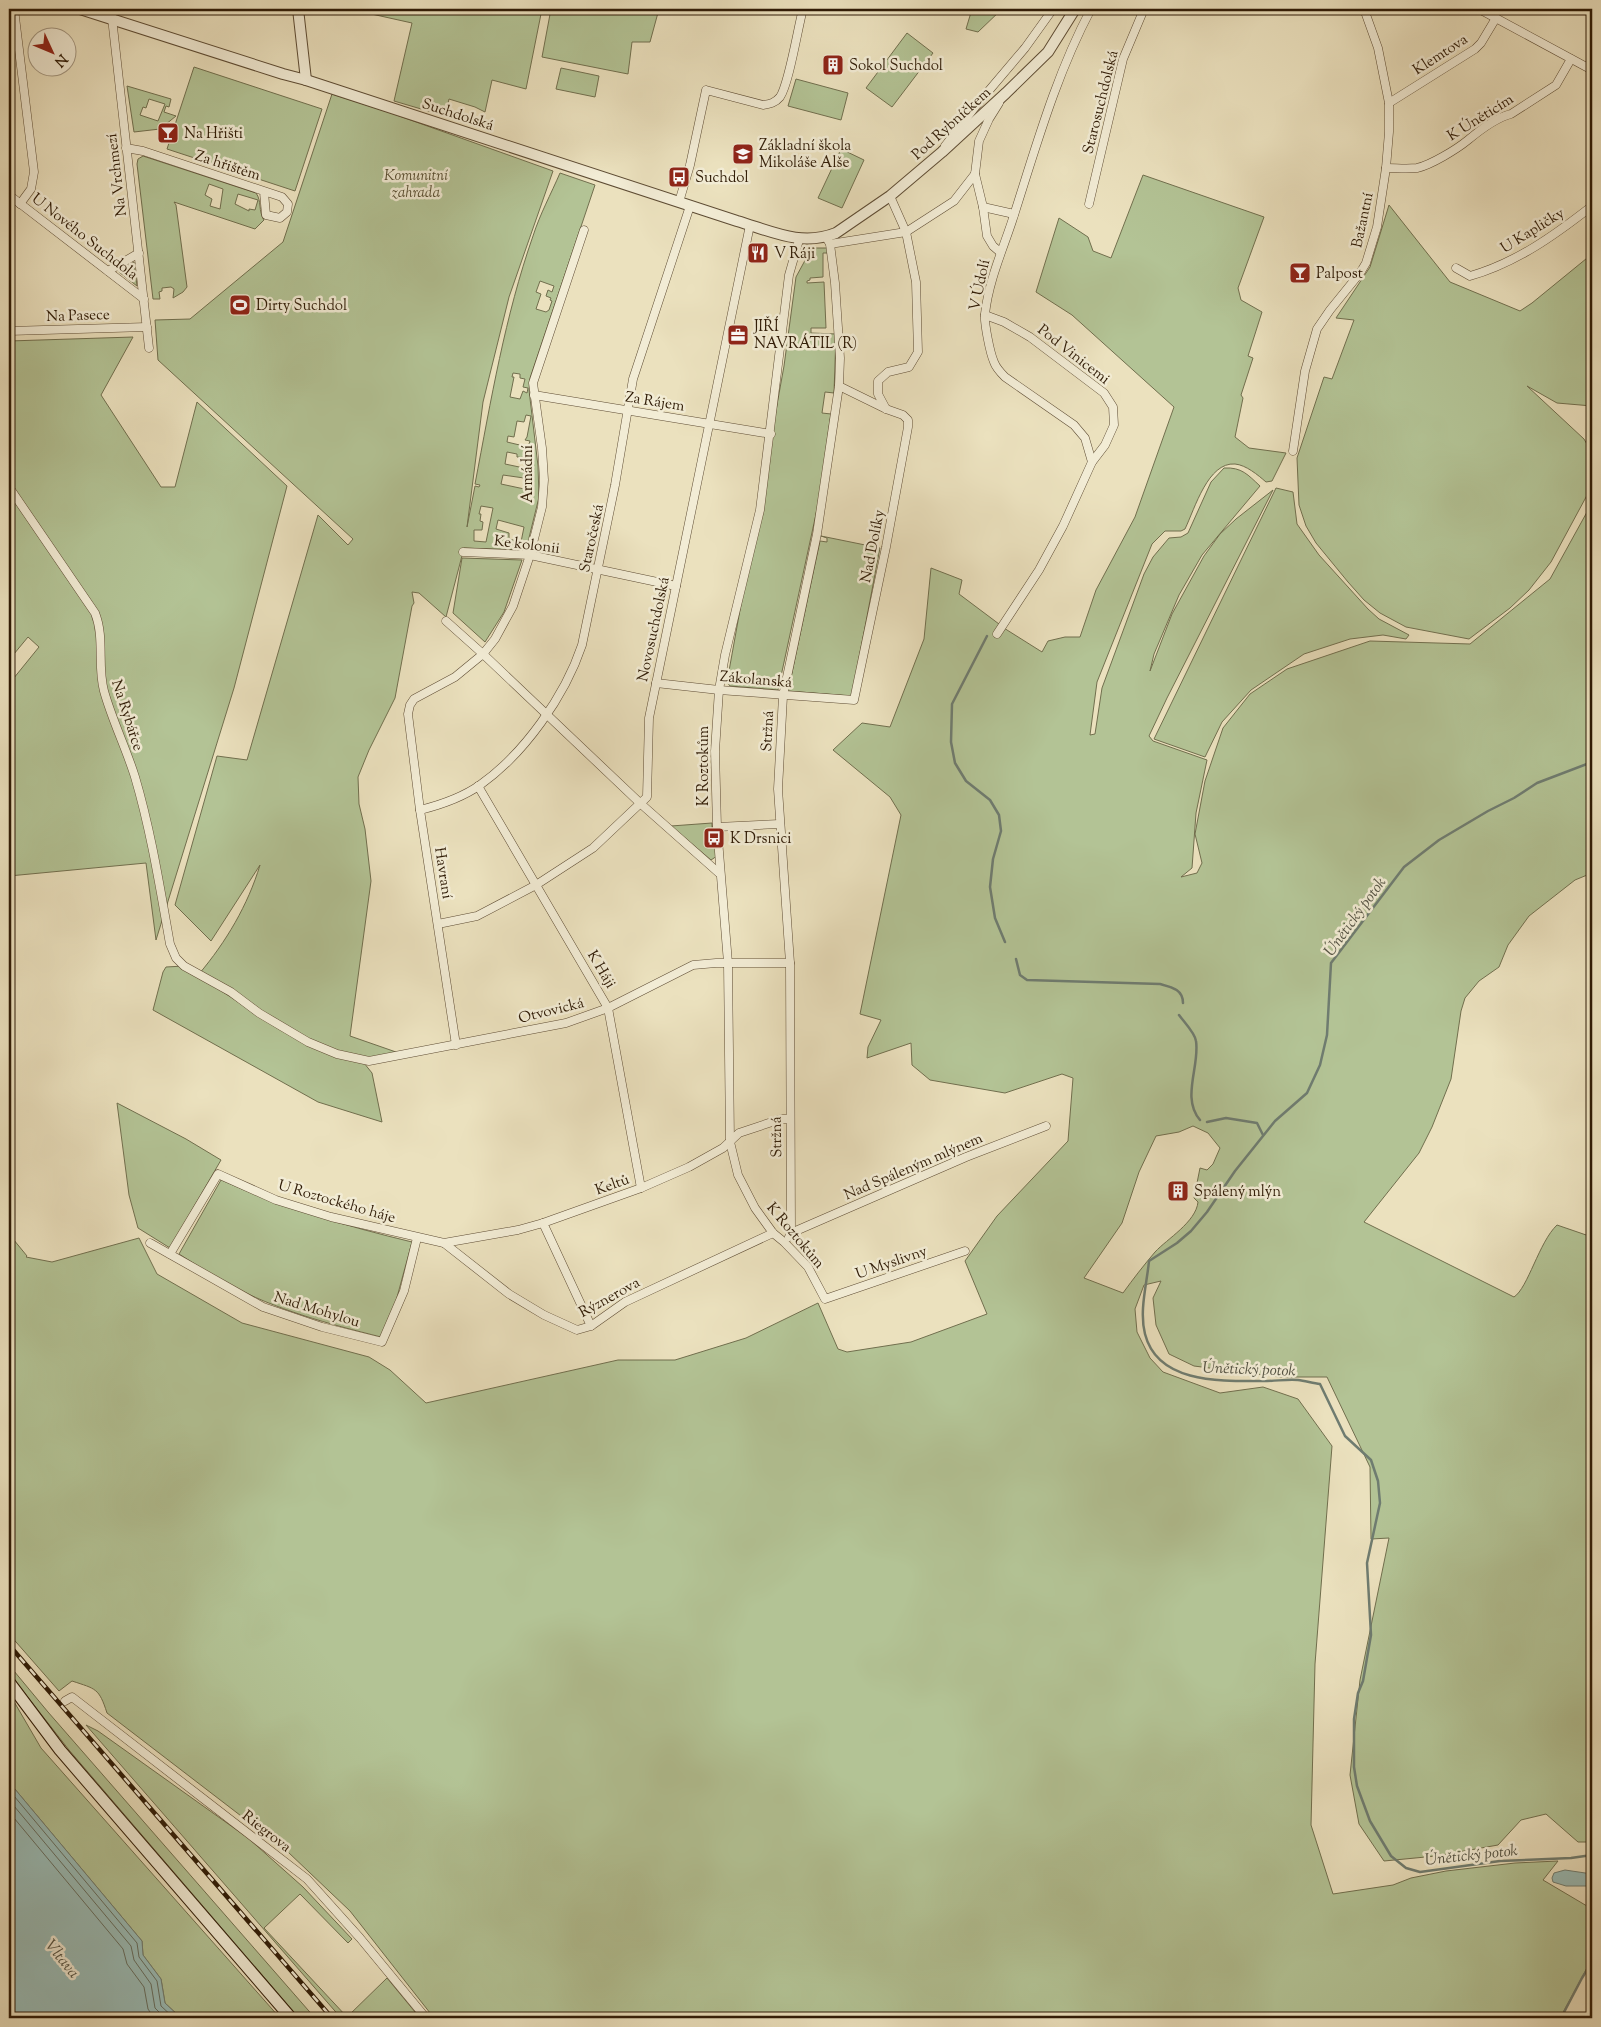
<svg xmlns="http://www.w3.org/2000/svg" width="1601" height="2027" font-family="'Sorts Mill Goudy',serif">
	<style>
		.green { fill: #b3c395; stroke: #716f4e; fill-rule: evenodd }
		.water { fill: #99bcb7; stroke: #6f7c70 }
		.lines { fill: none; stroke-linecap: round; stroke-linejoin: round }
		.shore { stroke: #646c5e; stroke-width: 1 }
		.stream { stroke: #6f7c70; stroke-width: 2.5 }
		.minor-casing { stroke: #5e4c34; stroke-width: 9 }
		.tertiary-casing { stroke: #5e4c34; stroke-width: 12 }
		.secondary-casing { stroke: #2f1b06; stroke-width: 13 }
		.minor { stroke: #f2ecd5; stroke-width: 8 }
		.tertiary { stroke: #f2ecd5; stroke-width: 10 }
		.secondary { stroke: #f2ecd5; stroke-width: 11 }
		.rail-casing { stroke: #2f1b06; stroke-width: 4.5 }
		.rail { stroke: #f2ecd5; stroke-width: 2.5; stroke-dasharray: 8; stroke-linecap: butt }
		.labels { text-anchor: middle; stroke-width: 5; stroke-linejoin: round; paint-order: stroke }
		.street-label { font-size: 15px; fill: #2f1b06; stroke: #f2ecd5 }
		.poi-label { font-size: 15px; fill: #2f1b06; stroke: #f2ecd5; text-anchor: start }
		.park-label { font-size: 15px; font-style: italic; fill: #574d31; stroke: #f2ecd5 }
		.water-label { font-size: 16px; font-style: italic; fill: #545344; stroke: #f2ecd5 }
	</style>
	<rect width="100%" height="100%" fill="#ebe1be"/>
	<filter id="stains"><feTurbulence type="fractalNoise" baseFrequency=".004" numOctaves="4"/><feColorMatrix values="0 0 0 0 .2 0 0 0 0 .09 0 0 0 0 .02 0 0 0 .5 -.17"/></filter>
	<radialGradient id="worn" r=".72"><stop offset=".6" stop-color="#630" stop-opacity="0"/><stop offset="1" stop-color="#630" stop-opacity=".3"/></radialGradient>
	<g class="green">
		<path d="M368,9h174l-16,80 -34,-9 -7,32 -10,-5 -26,-8 -4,17 -51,-15 18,-78 -45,-10z"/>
		<path d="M551,9h108l-9,33h-18l-4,32 -86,-17z"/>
		<path d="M972,9h30l-24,23 -12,-3z"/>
		<path d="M907,33l26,20 -41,54 -26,-19z"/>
		<path d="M194,67l128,42 -27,82 -128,-42z"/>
		<path d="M561,68l38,8 -4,21 -39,-8z"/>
		<path d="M796,79l52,14 -7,27 -53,-14z"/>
		<path d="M127,86l44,13 -2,8 -3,-1 -2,6 12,4 -16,13 -26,3zM149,99l16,5 -7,17 -18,-6 3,-8 3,1z"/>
		<path d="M332,94l59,19 162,58 -44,126 -26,105 -16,125 8,-41 4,1 1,-2 -5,-1c16,-84 30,-168 58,-248 7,-22 18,-42 27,-63l35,12 -65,193 -1,12 9,76 1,31 -13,53 -62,-2 -18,69 -27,-24 -7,-1 2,11 -2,3 -17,92 -26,52 -11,27 1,27 6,25 6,52 -21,155 46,16 -27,9 -61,-19 -109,-68c27,-32 49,-69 61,-109l-49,76 -36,-36 42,-149 30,4 71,-245 30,30 5,-6 -195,-179 -3,-40 35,-1 93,-77zM540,281l14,5 -2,6 -4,-2 -2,6 5,2 -1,2 2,1 -3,9 -3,2 -10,-3 5,-15 -5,-2zM513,373l7,1v4l5,1 -2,8 5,1 -1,5 -4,-2 -3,8 -10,-2 4,-20h-2zM526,415l5,1 -4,21 -2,3 5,1 -2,6 -21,-5 1,-6 6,1 3,-16 7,1zM507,452l10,2v3l11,1 -1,9 -3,1 -19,-4zM503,475l21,3v5l6,1 -1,6 -28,-6zM481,506l12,2 -7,34 -12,-1v-11h8l1,-8 -3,-1 1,-7h-2zM498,520l26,7 -3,15 -12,-3v-6l-13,-4z"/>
		<path d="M841,149l23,11 -22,48 -24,-10z"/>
		<path d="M143,156l113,37c6,8 2,18 8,27l-9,9 -81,-27 2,3 11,82 -4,5 -10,6 1,-9 -3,-2 -9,1v3l-3,1 1,7h-7l-16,-135 1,-5zM209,184l14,5 -3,20 -10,-3 2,-7 -7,-4zM238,194l20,6 -3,10 -6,-1v2l-14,-7z"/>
		<path d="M1143,175l121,42 -26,71 3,12 21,12 -14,44 5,2 -12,37 2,3 -8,39 14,11 37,5 -14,28 -6,1c-8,-7 -20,-17 -31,-18 -27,-2 -40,44 -50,65l-4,2h-16l-13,13 -55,138 -7,53 5,-1 7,-46 42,-114 9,-17 16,-19 12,-1 7,-4 23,-51 13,-14c18,-1 24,7 36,18l-58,69 -23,40 -25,59 -4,17 22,-57 32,-58 16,-22 16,-15 37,-29 -106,208 -18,38 4,5 54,19 -11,53 -4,55 -11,9 16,-4 5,-10 -7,-29 10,-53 18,-53 27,-34 37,-25 83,-28 100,3 80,-65 42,-76v370l-17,7 -46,36 -21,29 -9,22 -20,14 -14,17 -4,13 -10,68 -19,48 -13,26 -55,69 150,75c14,-9 25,-55 43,-72l35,12v605h-14l-32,-28 -25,6 -23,25 -62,11 -52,5 -25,-37 -9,-49 10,-95 29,-142 -18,1 -1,-72 -43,-90h-47l-86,-11 -25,-12 -13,-29 -3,-27 8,-17 -17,4 -9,24 2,23 13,26 13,14 57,21 43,-6 35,12 34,47 -17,218 -4,161 22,69 60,-9 18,-7 35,-7 69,-8 43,-2 -15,19 49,29v53l-5,6 -27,50h-1126l-84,-107 -62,-59 -181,-139c-8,-25 -11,-24 -35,-32l-13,10 -50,-57v-400l18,22 -1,1 26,5 87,-24 18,36 85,49 127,34 21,13 36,33 192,-43h57l71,-22 72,-35 20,46 9,3 64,-10 76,-28 -22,-53 32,-45 71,-75 5,-63 -11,-4 -57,19 -75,-13 -18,-15 -1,-22 -44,15 1,-11 13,-27 -21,-6 41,-199 -11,-18 -57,-47 29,-27 28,4 34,-88 7,-71 31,12 -3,14 48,36 35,22 6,-11 17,-4h15l16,-47 39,-73 39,-110 -102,-92 -36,-23 23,-74 29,19 5,14 18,7zM1193,1126l15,7 12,15 -7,16 -6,6 -7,-2 -6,30 4,4c-2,20 -31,37 -43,50 -11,13 -22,27 -32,41l-39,-15 38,-55 17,-51 17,-36 23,-4z"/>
		<path d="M1389,205l61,77 70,29 12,-8 60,-49v152l-35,-3 -30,-17 57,53 8,14v33l-41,76 -22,28 -19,18 -41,31 -63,-12 -26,-14 -16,-13 -16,-18 -32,-39 -10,-17 -7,-21 -2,-47 27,-81 8,2 22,-59 -18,-2 34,-51z"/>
		<path d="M815,248h11l3,2 1,3h-7v24l-13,1v2l-3,1v2l17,-1 2,46h-15v5l25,1 -2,59 -9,-1 -3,21 9,1 -12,86 -41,190 -48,-4 -3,-4 57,-316 12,-89 13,-24z"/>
		<path d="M134,262l3,24 -18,-14 1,-3z"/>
		<path d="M133,337l-32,58 60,92h14l22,-85 90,84 -53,202 -78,252 -10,-77 -137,13v-192l30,-37 -11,-10 -19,23v-319z"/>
		<path d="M1276,488l17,4 4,32 22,31 49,54 11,10 30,16 -3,4 -23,-4 -33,4 -46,15 -53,36 -29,32 -17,35 -51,-18z"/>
		<path d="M821,536l59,12 -28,147 -2,1 -62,-5 32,-150 7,1v-4z"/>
		<path d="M462,558l60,2 -18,52 -19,30 -32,-29z"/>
		<path d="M712,823v16h4l1,17 -6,4 -40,-34z"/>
		<path d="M184,966l96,64 84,33 8,10 10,49 -64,-20 -165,-92 10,-38 3,-5z"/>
		<path d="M117,1103l69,36 35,21 -51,88 -32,-20 -9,-33z"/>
		<path d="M221,1180c62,28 125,46 191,62l-19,70 -12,25c-52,-13 -105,-27 -153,-53 -17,-9 -33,-20 -49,-30z"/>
		<path d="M9,1665l39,47 267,306h-16l-230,-268 -60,-77z"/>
		<path d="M9,1693l32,55 239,270h-99l-16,-15 -4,-24 -18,-24 -1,-14 -133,-159z"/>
		<path d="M86,1725l12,6 150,107 55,49 49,52 -4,4 -48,-49 -36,34 83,89 40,-39 33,40h-79z"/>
	</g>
	<g class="water">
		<path d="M9,1782l133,159 1,14 18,24 4,24 16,15h-172z"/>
		<path d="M1565,1870l27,4v12h-26l-13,-4 -1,-4 2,-5z"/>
	</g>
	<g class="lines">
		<g class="shore">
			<path d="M9,1790l128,153 2,14 18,24 4,25 13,12"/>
			<path d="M9,1800l122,146 3,14 17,24 4,24 10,10"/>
			<path d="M9,1812l114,137 4,15 17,23 4,22 6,9"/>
		</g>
		<g class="stream">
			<path d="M987,636l-35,68 -1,38 4,21 11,18 24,19 9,15 2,16 -8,28 -3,28 5,31 10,24"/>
			<path d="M1592,762l-55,21 -23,15 -26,13 -49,29 -35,27 -73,96 -4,72 -7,30 -13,28 -32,28 -40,50 -28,41 -16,19 -14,12 -28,18c-2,22 -10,50 -4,73 13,51 79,47 122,47 10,0 20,-2 31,-1 7,1 15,3 22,4l25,52 26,24 7,21 2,22 -13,60 4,72 -8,46 -5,12 -4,26v48l3,19 13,35 21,35 15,12 14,4 80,-11 71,-3 21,-3"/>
			<path d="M1016,959l4,16 7,5 133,4c11,3 23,5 23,19"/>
			<path d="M1179,1015c5,7 16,18 17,26 4,25 -15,57 4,79"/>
			<path d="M1207,1122l19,-4 31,5 6,12"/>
			<path d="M305,2018l2,-2"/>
			<path d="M1561,2018l21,-40 10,-16"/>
		</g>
		<g class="minor-casing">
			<g id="minor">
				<path d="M14,9l20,163 -3,17 -11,15"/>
				<path d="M111,9l38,339"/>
				<path d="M1479,9l113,61"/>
				<path d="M1389,103l86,-54 6,-6 15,-25"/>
				<path d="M945,146l30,-39 50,-59 28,-39"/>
				<path d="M126,148l17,3 139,46 6,7 -1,8 -7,6 -14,-3 -2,-23"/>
				<path d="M1386,168c10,0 21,1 31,0 14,-3 40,-19 51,-28 12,-10 27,-22 43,-26l45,-29 15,-26"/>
				<path d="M975,174l8,33 4,29 6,10 7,6"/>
				<path d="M9,195l135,104"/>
				<path d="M679,202l11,-37 16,-75 57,15c7,-1 12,-2 17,-8 9,-13 18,-70 23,-88"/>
				<path d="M1089,204l34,-145 21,-50"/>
				<path d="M983,207l31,7"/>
				<path d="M799,240l-10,35 -29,235 -35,145 -6,35 -4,61 2,76 11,136 2,179 8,33 17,33 18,25 11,9 24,25 17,32 140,-48"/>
				<path d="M830,244l76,-12 48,-31 21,-27 4,-33 10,-22 10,-16"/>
				<path d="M1456,268l14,8c46,-13 85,-41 122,-70"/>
				<path d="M108,271l31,-18"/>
				<path d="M985,315l19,7 26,15 74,56 9,14 1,18 -9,20 -13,17"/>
				<path d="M9,331l138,-4"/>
				<path d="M534,395l237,39"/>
				<path d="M886,409l-8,-15v-13l10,-9 21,-5 9,-15 -2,-70 -10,-50 -16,-36"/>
				<path d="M1293,451l12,-80 12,-42 13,-19 30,-37 6,-10 11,-36 9,-59 3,-36v-29l-11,-55 -14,-39"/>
				<path d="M9,487l86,126c10,25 2,52 9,78 8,29 22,57 31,86 16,54 25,111 35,167l6,14 8,8 47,26 28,21 49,29 29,12 32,7 197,-38 42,-15 85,-43 23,-2h74"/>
				<path d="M463,552l67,3 146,31"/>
				<path d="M446,621l37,33 158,150 79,70"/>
				<path d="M997,634l42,-64 24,-44 29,-64 -7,-24 -11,-13 -69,-48c-4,-4 -9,-9 -11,-15 -4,-9 -10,-39 -9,-48 4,-36 20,-69 30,-102 22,-69 42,-139 76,-203"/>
				<path d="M656,683l63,7 135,10 32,-153 22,-120v-7l-5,-5 -17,-6 -47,-23"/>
				<path d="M478,786l130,222 33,180"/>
				<path d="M420,810c20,-5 43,-13 60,-25 44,-31 85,-89 102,-140l33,-160 18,-106 57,-173"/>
				<path d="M717,827l63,-3"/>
				<path d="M438,924l39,-8 59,-31 57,-37 54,-51 2,-79 101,-493"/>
				<path d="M456,1045l-36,-235 -12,-96 2,-9 4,-6 41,-22 28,-23 12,-15 18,-33 17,-51 12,-48 2,-27 -2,-32 -9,-65 51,-153"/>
				<path d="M791,1233l-1,-270 -12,-174 5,-93 34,-162 22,-148 1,-28 -5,-75 -5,-39 -4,-7"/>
				<path d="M789,1237l2,-4 175,-76 80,-31"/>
				<path d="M150,1243l113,64 59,20 60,15 22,-51 13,-53"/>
				<path d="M444,1243l65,51 35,21 33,15 14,-4 34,-24 148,-69"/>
				<path d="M170,1254l48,-80 58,26 55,17 113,26 74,-13 25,-7"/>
				<path d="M591,1326l-48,-103 98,-35 48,-21 34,-19 16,-15 42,-14h8"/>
				<path d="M65,1701l7,-4 235,182 53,59 66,80"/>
			</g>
		</g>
		<g class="tertiary-casing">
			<g id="tertiary">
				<path d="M80,9l203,65 23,6 431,141c34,10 64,26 99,12l54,-37 52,-44 64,-59 42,-41 27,-43"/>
				<path d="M298,9l8,71"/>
			</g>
		</g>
		<g class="secondary-casing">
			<path id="secondary" d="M9,1682l51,68 231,268"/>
		</g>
		<use href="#minor" class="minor"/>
		<use href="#tertiary" class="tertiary"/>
		<use href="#secondary" class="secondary"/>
		<g class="rail-casing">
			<path id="rail" d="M9,1645l323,373"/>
		</g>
		<use href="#rail" class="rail"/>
	</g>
	<defs>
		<g id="building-square" transform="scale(1.125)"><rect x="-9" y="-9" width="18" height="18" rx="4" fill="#8f2418" stroke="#f2ecd5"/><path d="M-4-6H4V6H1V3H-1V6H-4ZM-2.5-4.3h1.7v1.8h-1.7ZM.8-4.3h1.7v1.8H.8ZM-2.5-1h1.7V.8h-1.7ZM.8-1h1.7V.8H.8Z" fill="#fff"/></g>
		<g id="bar-square" transform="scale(1.125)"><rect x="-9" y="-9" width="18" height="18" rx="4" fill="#8f2418" stroke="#f2ecd5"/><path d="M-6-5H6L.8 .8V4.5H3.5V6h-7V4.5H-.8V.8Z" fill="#fff"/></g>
		<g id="school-square" transform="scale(1.125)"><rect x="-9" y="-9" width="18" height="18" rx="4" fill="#8f2418" stroke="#f2ecd5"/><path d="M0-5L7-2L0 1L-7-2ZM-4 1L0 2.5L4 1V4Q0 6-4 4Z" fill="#fff"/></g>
		<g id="bus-square" transform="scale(1.125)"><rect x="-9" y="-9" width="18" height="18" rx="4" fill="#8f2418" stroke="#f2ecd5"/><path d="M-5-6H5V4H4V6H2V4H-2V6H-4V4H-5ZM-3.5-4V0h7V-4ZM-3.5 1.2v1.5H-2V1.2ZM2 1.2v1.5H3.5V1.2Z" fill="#fff"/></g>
		<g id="restaurant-square" transform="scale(1.125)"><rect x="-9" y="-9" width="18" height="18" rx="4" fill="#8f2418" stroke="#f2ecd5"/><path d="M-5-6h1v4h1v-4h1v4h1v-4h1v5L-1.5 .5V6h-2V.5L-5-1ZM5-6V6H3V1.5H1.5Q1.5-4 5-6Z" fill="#fff"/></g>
		<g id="stadium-square" transform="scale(1.125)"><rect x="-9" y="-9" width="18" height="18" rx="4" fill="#8f2418" stroke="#f2ecd5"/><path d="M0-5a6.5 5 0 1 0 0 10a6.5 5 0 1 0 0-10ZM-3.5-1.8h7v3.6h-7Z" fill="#fff"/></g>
		<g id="office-square" transform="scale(1.125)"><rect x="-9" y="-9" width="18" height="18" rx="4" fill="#8f2418" stroke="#f2ecd5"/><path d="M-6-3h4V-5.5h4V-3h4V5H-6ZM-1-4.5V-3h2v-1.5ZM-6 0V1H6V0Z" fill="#fff"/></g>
	</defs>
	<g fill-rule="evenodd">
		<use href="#building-square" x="833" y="65"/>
		<use href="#bar-square" x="168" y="133"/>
		<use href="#school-square" x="743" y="154"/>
		<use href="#bus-square" x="679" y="177"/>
		<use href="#restaurant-square" x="758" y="253"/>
		<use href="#bar-square" x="1300" y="273"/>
		<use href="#stadium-square" x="240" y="305"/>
		<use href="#office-square" x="738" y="335"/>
		<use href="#bus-square" x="714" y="838"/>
		<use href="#building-square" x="1178" y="1191"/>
	</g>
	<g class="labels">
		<g class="street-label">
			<text transform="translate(1440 54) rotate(-33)" y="5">Klemtova</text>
			<text transform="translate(1100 102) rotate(-76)" y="5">Starosuchdolská</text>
			<text transform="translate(458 114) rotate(18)" y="5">Suchdolská</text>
			<text transform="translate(1480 117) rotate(-32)" y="5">K Úněticím</text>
			<text transform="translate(951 123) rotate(-42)" y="5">Pod Rybníčkem</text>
			<text transform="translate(228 165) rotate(18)" y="5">Za hřištěm</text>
			<text transform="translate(116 175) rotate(-97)" y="5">Na Vrchmezí</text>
			<text transform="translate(1362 220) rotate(-78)" y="5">Bažantní</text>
			<text transform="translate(1532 230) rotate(-32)" y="5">U Kapličky</text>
			<text transform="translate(85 236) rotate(38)" y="5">U Nového Suchdola</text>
			<text transform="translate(979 285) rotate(-78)" y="5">V Údolí</text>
			<text transform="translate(78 315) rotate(-2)" y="5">Na Pasece</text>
			<text transform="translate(1074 354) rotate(38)" y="5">Pod Vinicemi</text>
			<text transform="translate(655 401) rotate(9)" y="5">Za Rájem</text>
			<text transform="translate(527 474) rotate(-90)" y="5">Armádní</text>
			<text transform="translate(591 538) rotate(-78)" y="5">Staročeská</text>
			<text transform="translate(527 544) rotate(7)" y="5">Ke kolonii</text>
			<text transform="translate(872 546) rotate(-79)" y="5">Nad Dolíky</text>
			<text transform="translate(653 629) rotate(-78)" y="5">Novosuchdolská</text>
			<text transform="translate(756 679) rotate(5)" y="5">Zákolanská</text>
			<text transform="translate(128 715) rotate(72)" y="5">Na Rybářce</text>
			<text transform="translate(767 731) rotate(-87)" y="5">Stržná</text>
			<text transform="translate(703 766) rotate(-90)" y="5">K Roztokům</text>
			<text transform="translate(444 873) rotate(81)" y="5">Havraní</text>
			<text transform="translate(602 969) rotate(59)" y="5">K Háji</text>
			<text transform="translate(551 1010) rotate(-14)" y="5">Otvovická</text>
			<text transform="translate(776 1137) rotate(-91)" y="5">Stržná</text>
			<text transform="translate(913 1166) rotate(-23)" y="5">Nad Spáleným mlýnem</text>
			<text transform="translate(612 1184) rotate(-20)" y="5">Keltů</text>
			<text transform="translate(337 1201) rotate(16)" y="5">U Roztockého háje</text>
			<text transform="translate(796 1235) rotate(50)" y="5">K Roztokům</text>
			<text transform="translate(891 1262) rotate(-19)" y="5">U Myslivny</text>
			<text transform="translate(609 1297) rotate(-29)" y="5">Rýznerova</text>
			<text transform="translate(317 1309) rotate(17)" y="5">Nad Mohylou</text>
			<text transform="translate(267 1831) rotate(38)" y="5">Riegrova</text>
		</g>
		<g class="poi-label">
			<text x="849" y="70">Sokol Suchdol</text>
			<text x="184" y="138">Na Hřišti</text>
			<text x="759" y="150">Základní škola<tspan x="759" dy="17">Mikoláše Alše</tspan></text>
			<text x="695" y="182">Suchdol</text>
			<text x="774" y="258">V Ráji</text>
			<text x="1316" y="278">Palpost</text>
			<text x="256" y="310">Dirty Suchdol</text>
			<text x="754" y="331">JIŘÍ<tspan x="754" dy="17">NAVRÁTIL (R)</tspan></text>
			<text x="730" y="843">K Drsnici</text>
			<text x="1194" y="1196">Spálený mlýn</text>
		</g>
		<g class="park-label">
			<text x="416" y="180">Komunitní<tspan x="416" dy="17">zahrada</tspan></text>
		</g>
		<g class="water-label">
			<text transform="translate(1354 916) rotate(-54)" y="6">Únětický potok</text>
			<text transform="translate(1249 1368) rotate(2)" y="6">Únětický potok</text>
			<text transform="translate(1471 1854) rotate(-6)" y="6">Únětický potok</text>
			<text transform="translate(63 1958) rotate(51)" y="6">Vltava</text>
		</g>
	</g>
	<rect width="1601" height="2027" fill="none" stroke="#ebe1be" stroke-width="30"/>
	<rect x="10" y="10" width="1581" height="2007" fill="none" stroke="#2f1b06" stroke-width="2.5"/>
	<rect x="15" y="15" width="1571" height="1997" fill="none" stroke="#2f1b06"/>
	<g transform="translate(52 52) rotate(134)"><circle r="24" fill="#f2ecd5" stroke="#a49882"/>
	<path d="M0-4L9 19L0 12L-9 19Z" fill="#8f2418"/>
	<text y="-8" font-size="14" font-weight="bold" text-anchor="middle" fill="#2f1b06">N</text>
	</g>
	<rect width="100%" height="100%" filter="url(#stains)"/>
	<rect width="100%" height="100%" fill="url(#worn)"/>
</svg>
